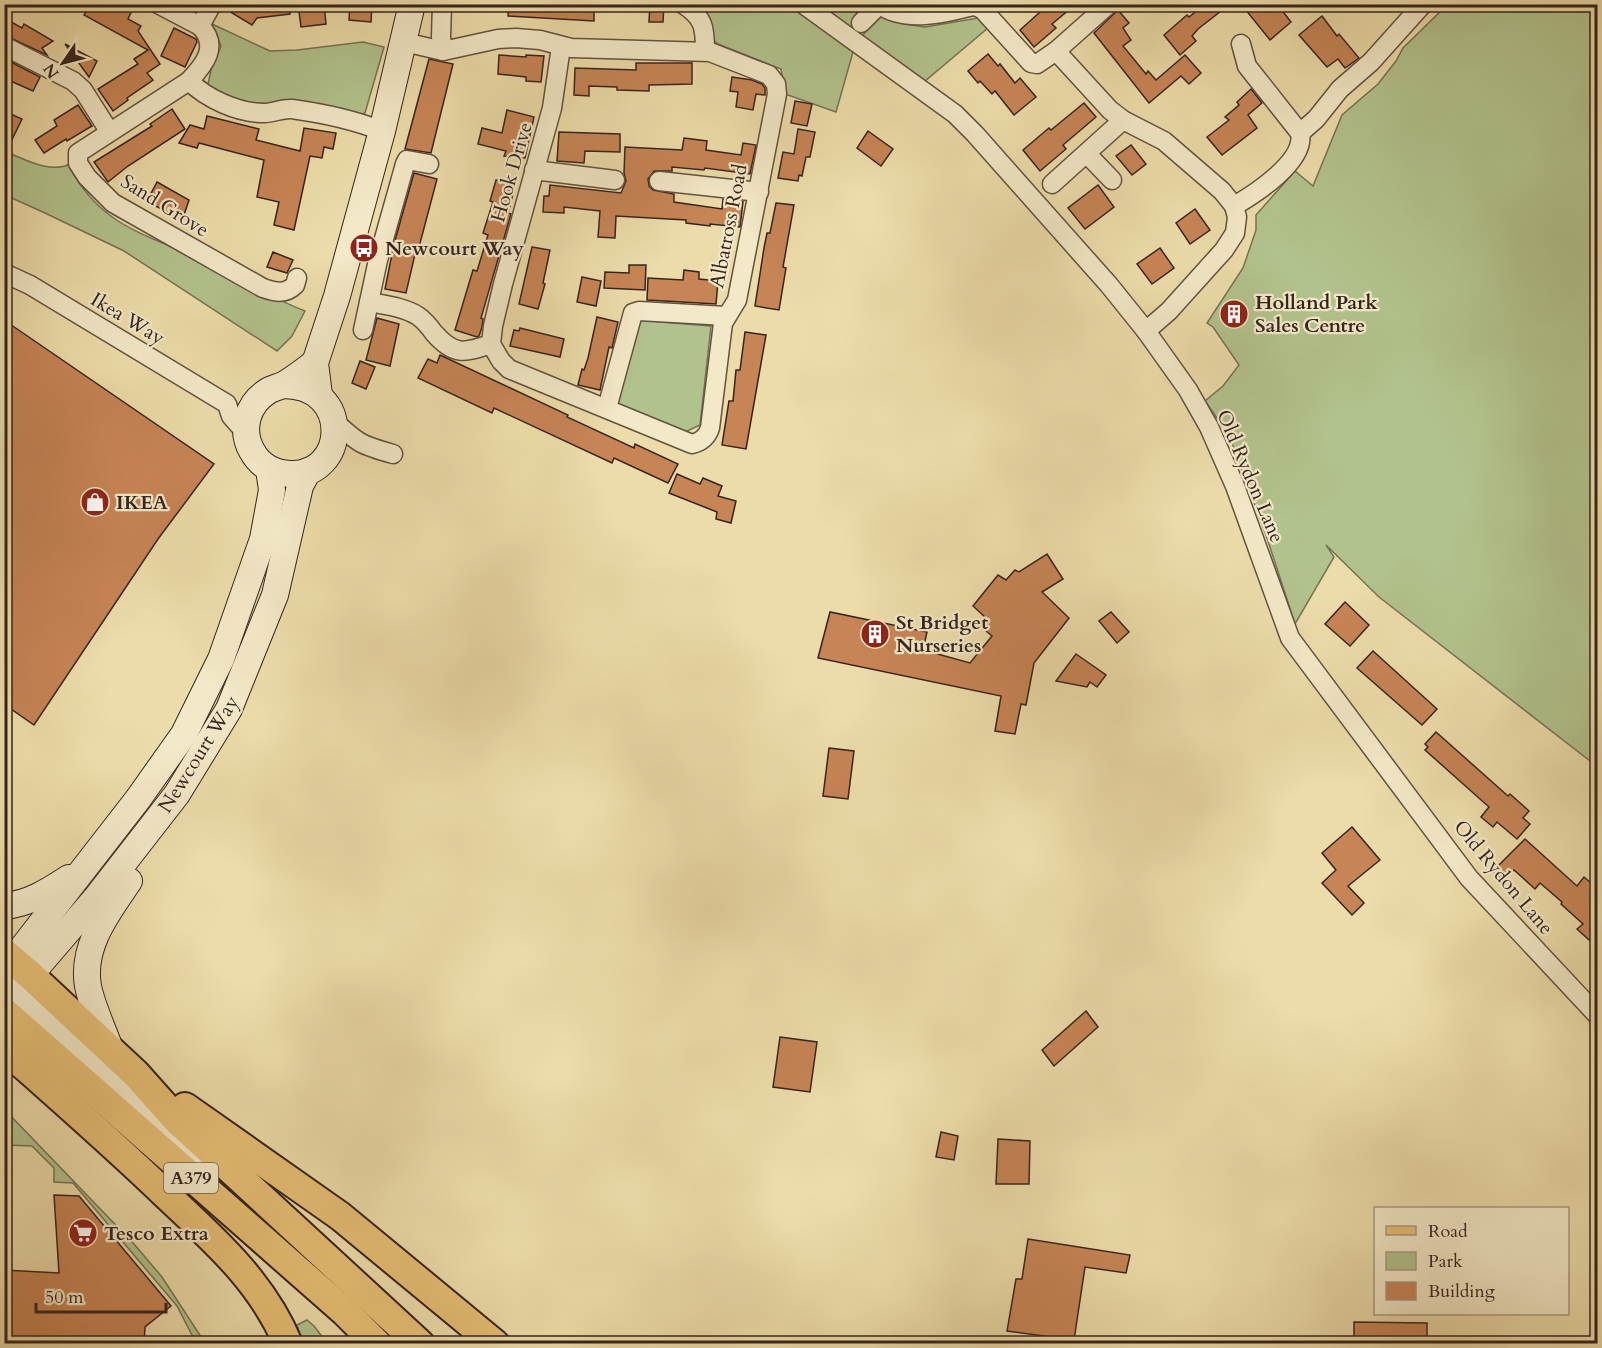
<svg xmlns="http://www.w3.org/2000/svg" width="1602" height="1348" font-family="Cardo,serif">
	<style>
		.green { fill: #b2c28c; stroke: #747355; stroke-width: 1.5 }
		.building { fill: #c78455; stroke: #35241e; stroke-width: 1.5 }
		.lines { fill: none; stroke-linecap: round; stroke-linejoin: round }
		.street-casing { stroke: #635241; stroke-width: 21 }
		.secondary-casing { stroke: #35241e; stroke-width: 28 }
		.primary-casing { stroke: #35241e; stroke-width: 32 }
		.street { stroke: #f3e8c7; stroke-width: 18 }
		.secondary { stroke: #f3e8c7; stroke-width: 26 }
		.primary { stroke: #e6be74; stroke-width: 28 }
		.labels { text-anchor: middle; stroke-width: 4.5; stroke-linejoin: round; paint-order: stroke }
		.shield { fill: #f3e8c7; stroke: #6e5f51; stroke-width: 1.5 }
		.shield-label { font-size: 18px; font-weight: bold; fill: #35241e }
		.street-label { font-size: 20px; fill: #35241e; stroke: #f3e8c7 }
		.poi-label { font-size: 20px; font-weight: bold; fill: #35241e; stroke: #f3e8c7; text-anchor: start }
	</style>
	<rect width="100%" height="100%" fill="#ecdca9"/>
	<filter id="stains"><feTurbulence type="fractalNoise" baseFrequency=".00333" numOctaves="4"/><feColorMatrix values="0 0 0 0 .2 0 0 0 0 .09 0 0 0 0 .02 0 0 0 .5 -.17"/></filter>
	<radialGradient id="worn" r=".72"><stop offset=".6" stop-color="#630" stop-opacity="0"/><stop offset="1" stop-color="#630" stop-opacity=".3"/></radialGradient>
	<g class="green">
		<path d="M691,5h101l61,47 -17,60 -51,-18 -4,-25 -63,-25 -6,-5z"/>
		<path d="M822,5h46l-17,23z"/>
		<path d="M1447,5h150v765l-7,-9 -211,-164 -53,-52 8,12 -39,67 -29,-89 -37,-100 -24,-34 18,-15 16,-21 -26,-38 -6,-4 36,-55 13,-38v-15l39,-44 18,15 29,-71 36,-31 18,-23 7,-13z"/>
		<path d="M880,16l24,8 21,3 53,-9 10,10 -63,53 -64,-44z"/>
		<path d="M212,24l58,27 27,-1 66,-8 21,5 -19,66 -6,2 -50,-13 -25,-2 -21,5 -19,-2 -32,-13 -4,-6 3,-14 10,-24z"/>
		<path d="M4,151c21,8 45,23 66,13l-1,2c32,61 76,67 132,94 35,17 68,37 104,51l-13,25 -15,15 -153,-100 -79,-38 -40,-18z"/>
		<path d="M636,320l75,6 -11,99 -19,9 -68,-32z"/>
		<path d="M5,1110l129,134 28,33 43,66h-9l-19,-37 -104,-123 -19,-1v-14l-22,-22 -27,-1z"/>
		<path d="M307,1320l7,6 13,17h-25l-5,-18z"/>
	</g>
	<g class="building">
		<path d="M90,4h45l-7,15 13,7 -3,5 22,33 -13,9 6,7 -26,18 1,2 -15,11 -15,-22 40,-25 -4,-5 14,-9 -64,-35z"/>
		<path d="M223,4h67v10l-33,4 -5,7 -30,-18z"/>
		<path d="M298,4h26l2,20 -25,3z"/>
		<path d="M350,4h22l-1,18 -22,-2z"/>
		<path d="M509,4h85v17l-86,-5z"/>
		<path d="M650,4h14l-1,18h-14z"/>
		<path d="M1049,4h27l-24,20 4,4 -22,19 -14,-17z"/>
		<path d="M1205,4h25l-32,25 -6,7 4,5 -16,14 -16,-20 23,-20 2,2z"/>
		<path d="M1241,4h36l14,18 -21,18z"/>
		<path d="M1118,10l11,13 -6,5 8,12 -8,6 23,28 2,-3 8,9 29,-25 16,18 -12,11 -8,-8 -32,27 -55,-70z"/>
		<path d="M1322,16l15,20 2,-2 20,24 -14,10 -7,-9 -11,8 -28,-32z"/>
		<path d="M4,18l18,10 2,-4 29,17 -11,7 5,7 -43,-20z"/>
		<path d="M174,28l22,11 1,3 -12,25 -24,-11z"/>
		<path d="M65,44l32,17 -8,16z"/>
		<path d="M988,54l10,12 2,-2 15,19 5,-5 16,19 -22,18 -19,-24 -3,3 -12,-13 -2,2 -10,-12z"/>
		<path d="M499,55l27,2v-2l18,1 -3,26 -15,-1v-4l-28,-3z"/>
		<path d="M429,59l24,5 -22,89 -26,-4z"/>
		<path d="M11,62l29,15 -7,14 -29,-13z"/>
		<path d="M636,63h56v21l-43,1v6l-32,-1v-3l-28,-1v10l-15,-1 1,-27 61,2z"/>
		<path d="M732,77l20,3 10,4 3,4v7l-9,-1 -3,16 -17,-3 2,-15 -8,-1z"/>
		<path d="M1251,89l11,14 -14,12 9,13 -35,27 -15,-18 22,-17 -4,-3 14,-12 -2,-3z"/>
		<path d="M795,101l17,3 -5,22 -16,-3z"/>
		<path d="M1084,103l12,14 -33,28 3,4 -26,22 -17,-21 26,-22 2,2z"/>
		<path d="M78,105l14,21 -25,15 -1,-2 -22,14 -9,-13 22,-14 -3,-6z"/>
		<path d="M172,109l13,20 -57,37 -20,16 -14,-20 58,-36 -2,-2z"/>
		<path d="M507,110l27,7 -9,41 -21,-2 2,-5 -28,-7 4,-16 20,5z"/>
		<path d="M4,111l18,8 -18,37z"/>
		<path d="M207,116l52,13 -3,11 44,11 4,-23 32,5 -3,16 -9,-2 -2,11 -12,-2 -16,74 -20,-5 5,-23 -22,-5 7,-37 -65,-17 -2,5 -18,-5 11,-18 14,4z"/>
		<path d="M798,129l17,3 -5,25h-4l-4,19 -3,-1 -1,6 -20,-3 5,-26 11,2z"/>
		<path d="M868,131l25,18 -12,17 -24,-18z"/>
		<path d="M559,132l61,2v18l-35,-1 -1,12 -27,-2z"/>
		<path d="M684,138l23,3 -1,9 35,5 2,-12 13,2 -6,29 -45,-6 -1,2 -32,-3v4h-18l-6,8 1,7 4,4 21,4v8l48,7 1,-10 20,3 -3,25 -30,-3v2l-24,-3v-3l-70,-4 -1,22 -17,-1 2,-26 -36,-4v6l-21,-1 1,-16h5l1,-11 71,8 5,-12 -2,-8 1,-26 57,3z"/>
		<path d="M1131,145l15,19 -14,11 -16,-19z"/>
		<path d="M414,173l23,6 -19,72 -2,-1 -10,43 -21,-4 9,-45z"/>
		<path d="M496,180l20,2 -8,31 3,1 -30,104 2,1 -1,8 -3,9 -2,1 -22,-7 18,-60 4,1 11,-36 -5,-2 10,-31 -3,-1z"/>
		<path d="M157,182l32,18 -7,21 -35,-20z"/>
		<path d="M1098,185l16,22 -29,22 -17,-21z"/>
		<path d="M776,203l18,2 -11,62 3,1 -7,42 -24,-4 9,-58 3,-15h3z"/>
		<path d="M1195,209l15,21 -20,14 -14,-21z"/>
		<path d="M532,247l18,3 -7,33 2,1 -7,25 -19,-5z"/>
		<path d="M1160,248l14,20 -22,16 -15,-20z"/>
		<path d="M273,252l20,8 -6,13 -20,-6z"/>
		<path d="M629,265h17l-1,25 -41,-2 1,-16 24,1z"/>
		<path d="M684,270l15,2v7l19,2 -2,23 -69,-4 1,-22 35,2z"/>
		<path d="M582,277l19,4 -5,25 -19,-4z"/>
		<path d="M597,317l21,5 -6,26 -3,-1 -9,43 -22,-5 4,-16 2,1 4,-12z"/>
		<path d="M377,318l22,6 -9,42 -24,-6z"/>
		<path d="M4,320l210,144 -56,75 -124,186 -30,-21z"/>
		<path d="M520,328l44,11 -4,18 -50,-11 4,-16 5,1z"/>
		<path d="M745,332l21,3 -20,114 -24,-4 7,-44h4l3,-31h4z"/>
		<path d="M440,355l128,60 -1,2 67,31 1,-4 43,20 -10,19 -54,-25 -2,5 -118,-55 -2,5 -74,-35 10,-19 9,4z"/>
		<path d="M360,361l15,6 -9,22 -14,-6z"/>
		<path d="M677,474l23,10 3,-6 19,8 -4,10 18,5 -5,22 -15,-4 1,-7 -48,-19z"/>
		<path d="M1047,554l16,25 -21,13 27,26 -35,45 -8,42 -5,-1 -6,30 -20,-3 6,-35 -183,-38 12,-46 97,20 -4,18 47,13 22,-27 -13,-11 7,-7 -13,-12 25,-31 8,5 9,-10 4,2z"/>
		<path d="M1345,602l24,23 -19,21 -25,-22z"/>
		<path d="M1111,612l18,20 -12,11 -18,-22z"/>
		<path d="M1373,651l64,58 -15,16 -65,-57z"/>
		<path d="M1076,654l30,21 -9,12 -7,-5 -3,5 -31,-6z"/>
		<path d="M1436,732l72,64 2,-2 19,17 -6,7 7,6 -13,15 -20,-17 -4,5 -12,-10 8,-10 -64,-57 3,-3 -3,-3z"/>
		<path d="M829,748l25,3 -6,48 -25,-3z"/>
		<path d="M1352,827l28,33 -32,26 16,17 -12,12 -30,-32 14,-13 -14,-17z"/>
		<path d="M1525,839l52,47 7,-9 14,12v59l-21,-19 6,-5 -22,-20 1,-2 -22,-19 -5,6 -21,-19 -11,11 -10,-10z"/>
		<path d="M1086,1011l12,16 -44,39 -12,-16z"/>
		<path d="M780,1037l37,5 -7,50 -37,-5z"/>
		<path d="M941,1132l17,4 -4,24 -18,-3z"/>
		<path d="M998,1139l32,2 -1,43h-33z"/>
		<path d="M54,1195l25,1 92,110 -26,21 -1,17h-140v-74l55,3z"/>
		<path d="M1028,1239l102,16 -4,18 -41,-6 -11,73 -67,-9 9,-52h6z"/>
		<path d="M1354,1322l73,1v21h-73z"/>
	</g>
	<g class="lines">
		<g class="street-casing">
			<g id="street">
				<path d="M158,4l42,22"/>
				<path d="M212,4l-12,22c20,20 4,39 -11,55l-111,72v10l9,14 26,26 150,85c12,4 22,7 32,-3l2,-7"/>
				<path d="M442,4l-1,33 2,14"/>
				<path d="M683,4c21,14 22,23 22,47"/>
				<path d="M803,4l152,110 20,20 134,151 37,46 42,59 21,37 26,59 55,152 179,240 129,138"/>
				<path d="M978,4v3l5,3 48,53 6,1 19,-13 54,59 13,10 41,21 58,50 12,15 3,11 -2,16 -11,17 -55,61 -23,20"/>
				<path d="M880,5c26,18 65,8 93,1l5,1"/>
				<path d="M861,23l19,-19"/>
				<path d="M404,42l39,9 55,-12 18,-1 24,2 31,8 139,4 59,23 7,9 1,10 -40,206 -14,23 -13,105c-3,9 -9,14 -18,16l-183,-75 -8,-8 -10,-17 2,-18 10,-42 49,-176 9,-61"/>
				<path d="M4,46l69,35 10,9 26,41"/>
				<path d="M1056,51l53,-47"/>
				<path d="M189,81c18,18 49,32 75,32 10,0 18,-5 28,-4 29,4 62,11 90,22"/>
				<path d="M1300,133l16,-14 24,-30 31,-27 52,-58"/>
				<path d="M1087,154l25,26"/>
				<path d="M534,170l81,10"/>
				<path d="M659,181l100,11"/>
				<path d="M1052,184l71,-64"/>
				<path d="M1234,206c21,-12 72,-45 66,-73l-53,-67 -6,-22"/>
				<path d="M4,273l26,12 197,119 4,12 14,16"/>
				<path d="M369,302c16,3 35,5 49,14 7,5 11,10 16,17 20,23 30,20 57,11"/>
				<path d="M363,330l15,-70 27,-96 2,-4 22,4"/>
				<path d="M607,408l26,-95 6,-2 87,5"/>
				<path d="M334,421c25,23 27,24 59,33"/>
			</g>
		</g>
		<g class="secondary-casing">
			<g id="secondary">
				<path d="M283,385c71,0 64,92 7,89 -16,-1 -30,-8 -38,-23 -12,-21 -5,-47 16,-60 5,-3 11,-4 17,-7 10,-6 20,-14 30,-21"/>
				<path d="M319,395l-4,-32 22,-67 45,-165 30,-127"/>
				<path d="M4,906c25,-2 45,-15 65,-28"/>
				<path d="M12,985l18,-10 67,-78 80,-103 52,-85 46,-114 25,-109 8,-15"/>
				<path d="M111,1052c-7,-21 -19,-45 -23,-66 -7,-40 20,-74 41,-105"/>
				<path d="M196,1166l-52,-55 -117,-108 -14,-18v-25l125,-161 46,-65 37,-75 42,-120 9,-49 -3,-21"/>
			</g>
		</g>
		<g class="primary-casing">
			<g id="primary">
				<path d="M4,953l26,22 106,99 41,46 243,224"/>
				<path d="M4,1012l341,300 32,32"/>
				<path d="M4,1048c54,48 108,95 160,145 48,45 98,88 124,151"/>
				<path d="M185,1107l155,109 155,128"/>
			</g>
		</g>
		<use href="#street" class="street"/>
		<use href="#secondary" class="secondary"/>
		<use href="#primary" class="primary"/>
	</g>
	<defs>
		<g id="bus-disc" transform="scale(1.5)"><circle r="9.5" fill="#8f2418" stroke="#f3e8c7"/><path d="M-5-6H5V4H4V6H2V4H-2V6H-4V4H-5ZM-3.5-4V0h7V-4ZM-3.5 1.2v1.5H-2V1.2ZM2 1.2v1.5H3.5V1.2Z" fill="#fff"/></g>
		<g id="building-disc" transform="scale(1.5)"><circle r="9.5" fill="#8f2418" stroke="#f3e8c7"/><path d="M-4-6H4V6H1V3H-1V6H-4ZM-2.5-4.3h1.7v1.8h-1.7ZM.8-4.3h1.7v1.8H.8ZM-2.5-1h1.7V.8h-1.7ZM.8-1h1.7V.8H.8Z" fill="#fff"/></g>
		<g id="shop-disc" transform="scale(1.5)"><circle r="9.5" fill="#8f2418" stroke="#f3e8c7"/><path d="M-5-2.5h2.3a2.7 3.5 0 0 1 5.4 0H5L5.5 6h-11ZM-1.5-2.5h3a1.5 2.3 0 0 0-3 0Z" fill="#fff"/></g>
		<g id="supermarket-disc" transform="scale(1.5)"><circle r="9.5" fill="#8f2418" stroke="#f3e8c7"/><path d="M-6-5.5h2.5l.6 2H6L4.5 2H-2.5L-4.4-4H-6ZM-1.5 3.2a1.3 1.3 0 1 0 .1 0ZM3 3.2a1.3 1.3 0 1 0 .1 0Z" fill="#fff"/></g>
	</defs>
	<g fill-rule="evenodd">
		<use href="#bus-disc" x="364" y="248"/>
		<use href="#building-disc" x="1234" y="314"/>
		<use href="#shop-disc" x="95" y="502"/>
		<use href="#building-disc" x="875" y="634"/>
		<use href="#supermarket-disc" x="83" y="1233"/>
	</g>
	<g class="labels">
		<rect class="shield" x="164" y="1163" width="54" height="30" rx="4.5"/>
		<g class="shield-label">
			<text x="191" y="1184">A379</text>
		</g>
		<g class="street-label">
			<text transform="translate(511 172) rotate(-74)" y="7">Hook Drive</text>
			<text transform="translate(165 205) rotate(32)" y="7">Sand Grove</text>
			<text transform="translate(728 226) rotate(-79)" y="7">Albatross Road</text>
			<text transform="translate(128 318) rotate(31)" y="7">Ikea Way</text>
			<text transform="translate(1251 476) rotate(67)" y="7">Old Rydon Lane</text>
			<text transform="translate(198 754) rotate(-58)" y="7">Newcourt Way</text>
			<text transform="translate(1504 877) rotate(50)" y="7">Old Rydon Lane</text>
		</g>
		<g class="poi-label">
			<text x="385" y="255">Newcourt Way</text>
			<text x="1255" y="309">Holland Park<tspan x="1255" dy="23">Sales Centre</tspan></text>
			<text x="116" y="509">IKEA</text>
			<text x="896" y="629">St Bridget<tspan x="896" dy="23">Nurseries</tspan></text>
			<text x="104" y="1240">Tesco Extra</text>
		</g>
	</g>
	<rect width="1602" height="1348" fill="none" stroke="#ecdca9" stroke-width="24"/>
	<rect x="6" y="6" width="1590" height="1336" fill="none" stroke="#35241e" stroke-width="3"/>
	<rect x="12" y="12" width="1578" height="1324" fill="none" stroke="#35241e" stroke-width="1.5"/>
	<rect x="1374" y="1207" width="195" height="108" fill="#f3e8c7" stroke="#a79a83" stroke-width="1.5"/>
	<rect x="1386" y="1226" width="30" height="9" fill="#e6be74" stroke="#a79a83" stroke-width="1.5"/>
	<text x="1428" y="1237" font-size="18" fill="#35241e">Road</text>
	<rect x="1386" y="1252" width="30" height="18" fill="#b2c28c" stroke="#a79a83" stroke-width="1.5"/>
	<text x="1428" y="1267" font-size="18" fill="#35241e">Park</text>
	<rect x="1386" y="1282" width="30" height="18" fill="#c78455" stroke="#a79a83" stroke-width="1.5"/>
	<text x="1428" y="1297" font-size="18" fill="#35241e">Building</text>
	<g transform="translate(63 63) rotate(235)" stroke="#f3e8c7" stroke-width="4.5" paint-order="stroke">
	<path d="M0-4.5L10 22L0 15L-10 22Z" fill="#35241e"/>
	<text y="-9" font-size="16" font-weight="bold" text-anchor="middle" fill="#35241e">N</text>
	</g>
	<path d="M36 1303v9h130v-9" fill="none" stroke="#35241e" stroke-width="3"/>
	<text x="45" y="1303" font-size="18" fill="#35241e" stroke="#f3e8c7" stroke-width="4.5" paint-order="stroke">50 m</text>
	<rect width="100%" height="100%" filter="url(#stains)"/>
	<rect width="100%" height="100%" fill="url(#worn)"/>
</svg>
